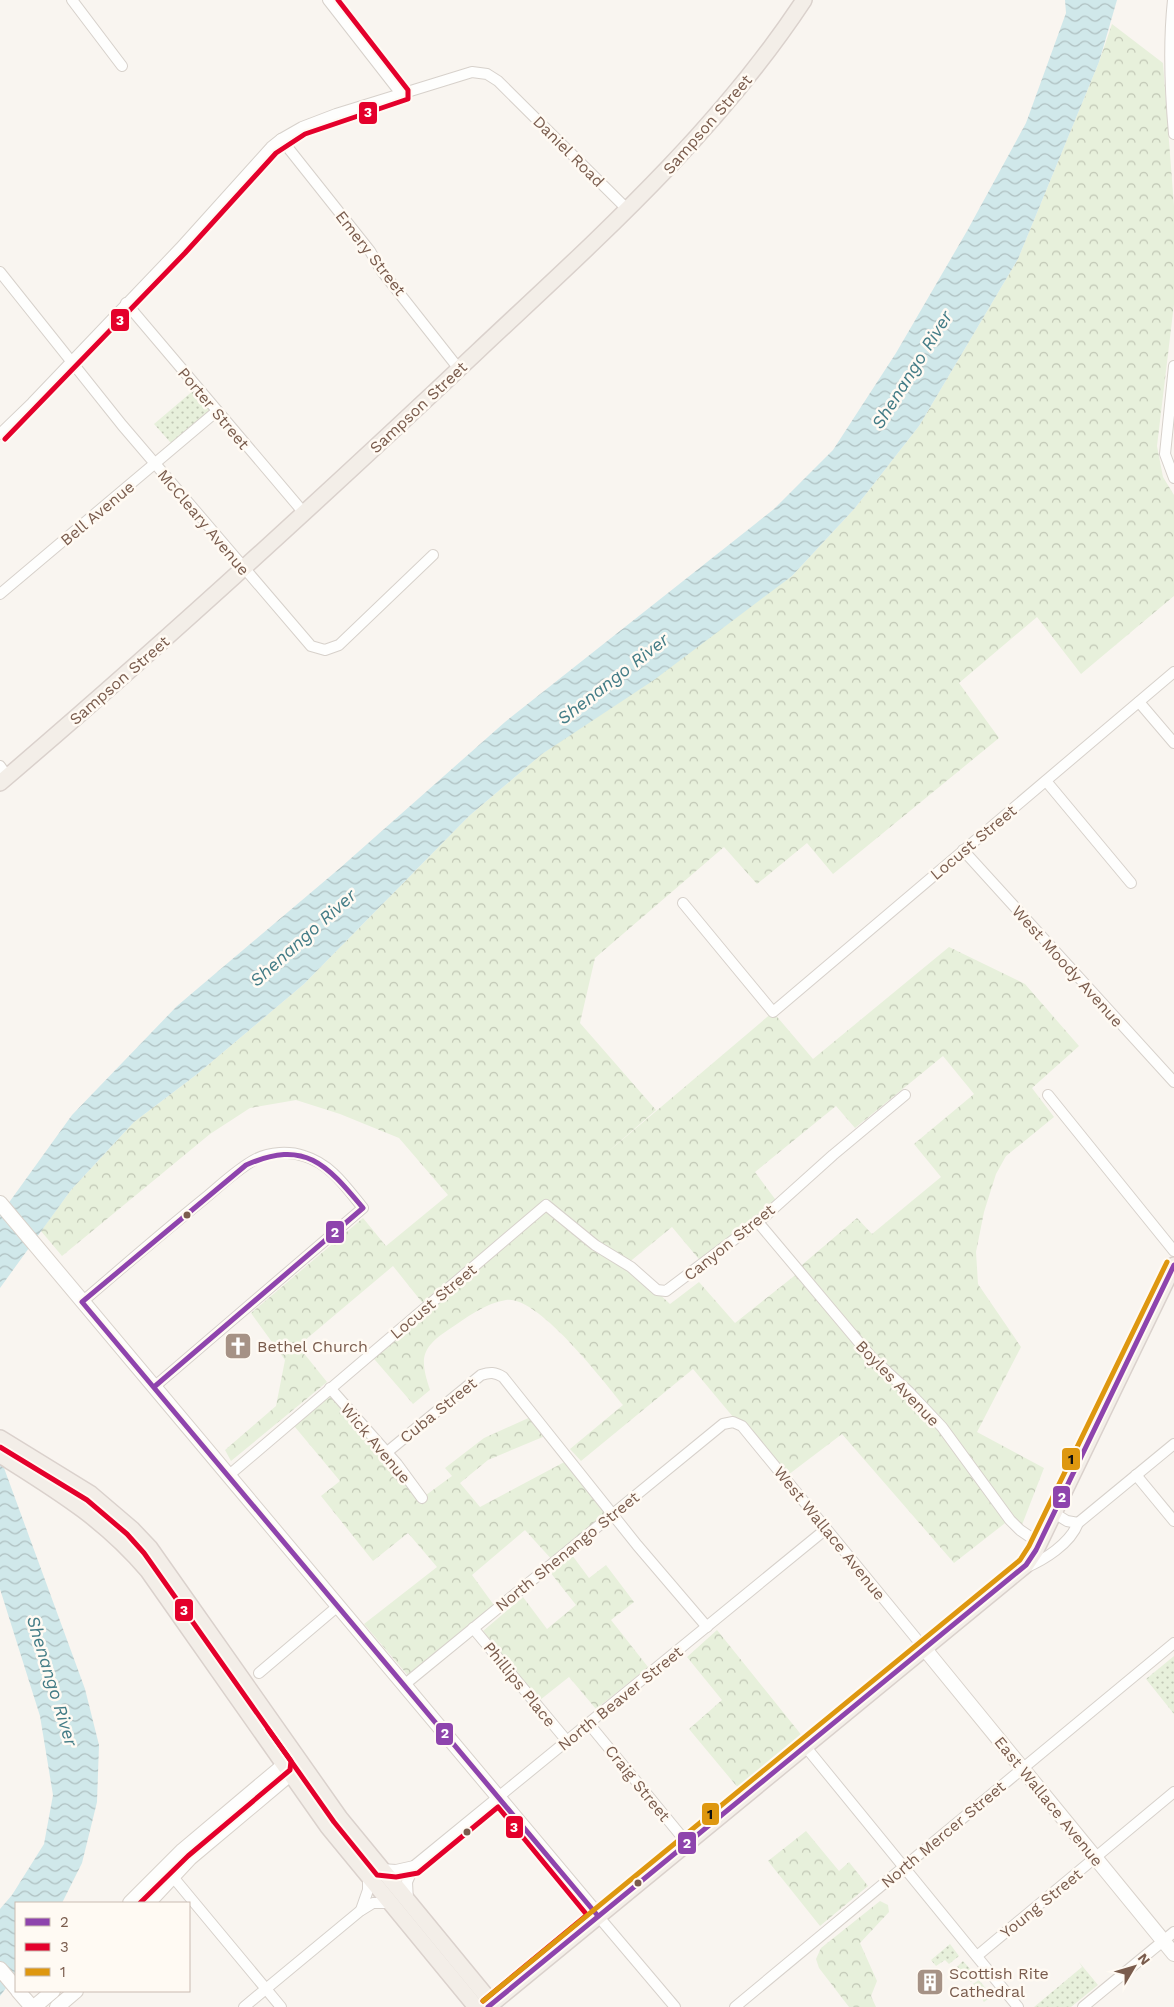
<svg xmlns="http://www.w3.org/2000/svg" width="1174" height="2007" font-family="'Work Sans',sans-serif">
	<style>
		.green { fill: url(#green-dots) }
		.forest { fill: url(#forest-crowns); fill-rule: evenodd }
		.water { fill: url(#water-waves) }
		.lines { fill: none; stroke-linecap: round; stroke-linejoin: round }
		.street-casing { stroke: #d7d1cb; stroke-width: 12 }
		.secondary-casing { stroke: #d9d2cb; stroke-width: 16 }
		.primary-casing { stroke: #dad1cc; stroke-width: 18 }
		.street { stroke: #fefefd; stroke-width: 10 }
		.secondary { stroke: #fefefd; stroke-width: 14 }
		.primary { stroke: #f3eee8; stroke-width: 15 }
		.bus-1-casing { stroke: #fffaf3; stroke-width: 9 }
		.bus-2-casing { stroke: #fffaf3; stroke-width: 9 }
		.bus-3-casing { stroke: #fffaf3; stroke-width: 9 }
		.bus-1 { stroke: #8e44ad; stroke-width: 5 }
		.bus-2 { stroke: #e4002b; stroke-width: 5 }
		.bus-3 { stroke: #de970f; stroke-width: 5 }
		.bus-dot { fill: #7a5c4d; stroke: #fffaf3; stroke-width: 2 }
		.labels { text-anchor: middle; stroke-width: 5; stroke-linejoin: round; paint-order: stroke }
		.street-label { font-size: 16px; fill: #7a5c4d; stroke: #fffaf3 }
		.poi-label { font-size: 16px; fill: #7a5c4d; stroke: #fffaf3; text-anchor: start }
		.water-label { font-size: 18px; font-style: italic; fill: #437c86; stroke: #fffaf3 }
		.line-badge { stroke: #fffaf3; stroke-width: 2 }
		.badge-label { font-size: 14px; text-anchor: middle; font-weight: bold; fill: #fff }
		.pale-badge-label { font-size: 14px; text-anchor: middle; font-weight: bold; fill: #111 }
	</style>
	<defs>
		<pattern id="green-dots" width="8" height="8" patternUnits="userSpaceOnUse" patternTransform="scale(1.25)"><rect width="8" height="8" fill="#e7f0db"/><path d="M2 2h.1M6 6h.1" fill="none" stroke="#c0c6b4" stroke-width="1.8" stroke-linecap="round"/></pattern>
		<pattern id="forest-crowns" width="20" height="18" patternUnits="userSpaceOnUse" patternTransform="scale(1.25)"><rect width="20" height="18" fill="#e7f0db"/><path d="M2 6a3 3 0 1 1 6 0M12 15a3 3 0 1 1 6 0" fill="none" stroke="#c0c6b4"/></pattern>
		<pattern id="water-waves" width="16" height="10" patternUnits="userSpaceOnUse" patternTransform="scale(1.25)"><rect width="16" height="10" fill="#d0e8ea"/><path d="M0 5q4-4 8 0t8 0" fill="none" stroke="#aebfc0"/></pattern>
	</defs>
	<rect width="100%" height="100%" fill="#f9f5f0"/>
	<g class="green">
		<path d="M194,390l17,19 -40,34 -17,-19z"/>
		<path d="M1174,1656v58l-28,-35z"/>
		<path d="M950,1944l9,12 -10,8 -4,-4 -9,6 -5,-6z"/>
		<path d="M963,1961l14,16 -6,5 -15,-14z"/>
		<path d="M1079,1962l19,23 -27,22h-37l48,-40z"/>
		<path d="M979,1980l13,16 -8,6 -11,-18z"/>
	</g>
	<g class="forest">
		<path d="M1112,24l51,39 11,143v98l-17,142 6,31 11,18v101l-93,78 -44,-57 -78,66 40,55 -166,136 -26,-31 -50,41 -33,-37 -129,111 -15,65 76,87 -54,47 171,-145 40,47 136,-112 76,37 54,62 -47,42 22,29 -48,39 -10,18 -12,38 -8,40 2,32 43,63 -44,85 67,36 -24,62 -11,-10 -55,43 -112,-129 -58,44 -91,-109 -112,92 -11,-12 53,-44c-19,-23 -85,-110 -117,-105 -21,3 -40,18 -58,30 -28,19 -28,29 -18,60l-17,14 -44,-51 56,-47 -32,-40 -95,80 29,36 -96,79 -6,-11 51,-44 9,-46 -34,-47 112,-95 23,28 62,-51 -49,-57 -59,-24 -44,-14 -46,8 -40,26 -148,122 -21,-25 30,-41 63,-68 62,-47 108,-91 165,-168 73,-62 250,-178 63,-68 64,-82 99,-167 81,-197zM943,1056l31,38 -60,50 27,33 -69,57 -15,-16 -61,52 2,3 -63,50 -36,-41 -29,22 -43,-40 45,-37 31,37 75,-61 -23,-31 81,-66 19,22z"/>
		<path d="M330,1388l92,110 30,-22 -7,-8 39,-30 51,-23 15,19 -62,26 -28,23 20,24 90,-48 43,55 -59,48 -29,-32 -53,45 24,33 -85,71 -47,-55 73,-57 -29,-34 -35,28 -52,-65 19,-15 -50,-60z"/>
		<path d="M572,1555l17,23 17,-13 28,37 -23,18 37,47 -52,42 -27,-32 -29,23 -57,-69 40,-34 24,32 29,-24 -26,-33z"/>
		<path d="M717,1630l86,107 -64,52 -50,-60 33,-29 -35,-43z"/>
		<path d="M806,1831l33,40 10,-9 19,24 -48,40 -52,-65z"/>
		<path d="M880,1901l8,4 1,7 -29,31 17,38 -6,15 5,11h-27l-30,-39 -3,-9 5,-11z"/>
	</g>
	<g class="water">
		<path d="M1065,0h52l-18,62 -81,197 -99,167 -64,82 -63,68 -138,104 -112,74 -73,62 -165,168 -108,91 -62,47 -63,68 -71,98v-73l72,-100 105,-109 163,-138 165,-146 269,-213 59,-59 63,-97 71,-122 59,-108 40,-110z"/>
		<path d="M0,1457l85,232 14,56 -2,57 -15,61 -20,40h-46v72l-16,21v-87l12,-14 32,-51 9,-49 -13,-79 -40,-127z"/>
	</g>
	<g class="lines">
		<g class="street-casing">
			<g id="street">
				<path d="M72,0l50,66"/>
				<path d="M328,0l74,95"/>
				<path d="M1173,0c-5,46 -3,89 1,134"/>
				<path d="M281,139l89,112 11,19 78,99"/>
				<path d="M0,272l122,153 189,221 14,4 14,-5 94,-90"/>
				<path d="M126,303l178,210"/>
				<path d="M1174,366l-9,88 9,24"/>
				<path d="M0,434l32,-31 148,-155 91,-101 10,-8 21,-12 34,-13 136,-42 15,2 11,7 130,129"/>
				<path d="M0,594l217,-183"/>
				<path d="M1139,702l35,41"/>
				<path d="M0,766l7,10"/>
				<path d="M1046,781l85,102"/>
				<path d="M963,850l211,232"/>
				<path d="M683,903l90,109 401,-340"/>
				<path d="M1048,1095l126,156"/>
				<path d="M757,1221l116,138 36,33 33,35 68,93 10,10 19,13"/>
				<path d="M82,1302c41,-35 81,-70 122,-103 17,-14 33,-30 52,-40 14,-7 33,-8 48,-3 27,8 42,31 59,52l-209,179"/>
				<path d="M330,1388l67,76 25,34"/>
				<path d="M386,1453l95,-78c9,-3 14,-3 22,2l134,168 70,82"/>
				<path d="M1136,1475l38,46"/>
				<path d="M228,1476l318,-271 49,40 36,22 26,23 9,1 98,-74 69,-62 72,-60"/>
				<path d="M1054,1513l13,8 11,2"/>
				<path d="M1025,1568c19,-8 45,-24 53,-45l96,-79"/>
				<path d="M473,1628l94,113"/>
				<path d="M259,1673l79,-67"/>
				<path d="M404,1685l319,-261 10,-2 9,4 182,222"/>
				<path d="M589,1724l98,119"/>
				<path d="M805,1746l213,261"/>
				<path d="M381,1869l15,1 18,-4 412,-337"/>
				<path d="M168,1871l113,136"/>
				<path d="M408,1901l-1,-19 7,-16"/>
				<path d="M361,1910l7,-20v-13"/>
				<path d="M598,1916l77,91"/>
				<path d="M977,1956l197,-164"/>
				<path d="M244,2007l116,-96 13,-8h16"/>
				<path d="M735,2007l439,-364"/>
				<path d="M1083,2007l91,-75"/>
			</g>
		</g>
		<g class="secondary-casing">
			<g id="secondary">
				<path d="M0,1203l598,713"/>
				<path d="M924,1648l250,306"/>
				<path d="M130,1903l53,-53 101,-85 10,-4"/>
				<path d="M148,1903l42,-45 100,-84 6,-10"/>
				<path d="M0,1969l16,19"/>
				<path d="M18,1991l14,16"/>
				<path d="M34,2007l19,-16"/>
				<path d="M57,2007l19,-16"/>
			</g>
		</g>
		<g class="primary-casing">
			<g id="primary">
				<path d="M0,783c164,-140 322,-285 478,-432 117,-110 237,-216 326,-351"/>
				<path d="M0,1438l91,56 41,35 18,19 190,270 152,185"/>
				<path d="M0,1455c57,36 104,64 148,116l180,256 148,180"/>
				<path d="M488,2007l538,-442 10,-15 138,-285"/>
			</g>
		</g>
		<use href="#street" class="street"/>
		<use href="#secondary" class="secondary"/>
		<use href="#primary" class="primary"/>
		<g class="bus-1-casing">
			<g id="bus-1">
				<path d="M154,1387l209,-179c-37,-44 -58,-69 -117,-43l-164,137 516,614"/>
				<path d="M488,2007l538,-442 10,-15 138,-285"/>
			</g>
		</g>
		<g class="bus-2-casing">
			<g id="bus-2">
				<path d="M5,439l180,-186 91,-100 29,-19 103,-35v-9l-70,-90"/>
				<path d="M0,1447l87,53 40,34 17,19 190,269 43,53 19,2 22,-4 80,-66 89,108 -104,86"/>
				<path d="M140,1903l48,-47 102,-86 1,-9 -23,-32"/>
			</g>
		</g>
		<g class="bus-3-casing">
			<path id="bus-3" d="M483,2001l537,-441 9,-14 138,-284"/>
		</g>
		<use href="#bus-1" class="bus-1"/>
		<use href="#bus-2" class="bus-2"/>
		<use href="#bus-3" class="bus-3"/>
	</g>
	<defs>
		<g id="church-square" transform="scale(1.4375)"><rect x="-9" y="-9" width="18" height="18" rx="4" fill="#a69286" stroke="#fffaf3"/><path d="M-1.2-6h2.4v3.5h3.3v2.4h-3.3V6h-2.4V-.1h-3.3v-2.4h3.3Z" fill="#fff"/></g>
		<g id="building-square" transform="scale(1.4375)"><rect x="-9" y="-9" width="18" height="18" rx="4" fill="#a69286" stroke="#fffaf3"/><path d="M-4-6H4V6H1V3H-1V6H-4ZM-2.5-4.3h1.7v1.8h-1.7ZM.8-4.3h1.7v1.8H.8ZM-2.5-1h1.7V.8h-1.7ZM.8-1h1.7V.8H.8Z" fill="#fff"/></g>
	</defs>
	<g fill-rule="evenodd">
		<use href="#church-square" x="238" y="1346"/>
		<use href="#building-square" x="930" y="1982"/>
	</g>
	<g class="bus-dot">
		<circle cx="187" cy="1215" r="4.5"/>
		<circle cx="467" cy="1832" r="4.5"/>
		<circle cx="638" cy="1883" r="4.5"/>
	</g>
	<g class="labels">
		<g class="street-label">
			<text transform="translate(707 124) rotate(-49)" y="6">Sampson Street</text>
			<text transform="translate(569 151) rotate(45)" y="6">Daniel Road</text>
			<text transform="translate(371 253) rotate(52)" y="6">Emery Street</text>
			<text transform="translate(418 407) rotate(-43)" y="6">Sampson Street</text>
			<text transform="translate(214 408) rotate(50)" y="6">Porter Street</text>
			<text transform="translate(97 513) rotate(-40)" y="6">Bell Avenue</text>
			<text transform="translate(204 522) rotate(50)" y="6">McCleary Avenue</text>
			<text transform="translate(119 680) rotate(-41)" y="6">Sampson Street</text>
			<text transform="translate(973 842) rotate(-40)" y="6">Locust Street</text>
			<text transform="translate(1068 966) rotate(48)" y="6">West Moody Avenue</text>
			<text transform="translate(729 1242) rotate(-39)" y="6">Canyon Street</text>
			<text transform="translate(433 1301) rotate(-40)" y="6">Locust Street</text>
			<text transform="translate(898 1383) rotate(46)" y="6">Boyles Avenue</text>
			<text transform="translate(438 1410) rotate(-39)" y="6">Cuba Street</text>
			<text transform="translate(376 1443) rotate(50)" y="6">Wick Avenue</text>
			<text transform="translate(830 1533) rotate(51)" y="6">West Wallace Avenue</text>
			<text transform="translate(567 1551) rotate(-39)" y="6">North Shenango Street</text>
			<text transform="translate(520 1684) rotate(51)" y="6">Phillips Place</text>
			<text transform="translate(620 1698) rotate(-39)" y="6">North Beaver Street</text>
			<text transform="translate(638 1783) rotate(51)" y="6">Craig Street</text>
			<text transform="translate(1049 1801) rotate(51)" y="6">East Wallace Avenue</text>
			<text transform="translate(943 1834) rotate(-40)" y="6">North Mercer Street</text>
			<text transform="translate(1041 1903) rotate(-39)" y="6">Young Street</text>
		</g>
		<g class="poi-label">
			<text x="257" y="1352">Bethel Church</text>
			<text x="949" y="1979">Scottish Rite<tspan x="949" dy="18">Cathedral</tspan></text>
		</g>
		<g class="water-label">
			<text transform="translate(912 370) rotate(-58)" y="6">Shenango River</text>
			<text transform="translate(613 679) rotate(-38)" y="6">Shenango River</text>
			<text transform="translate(303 938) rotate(-42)" y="6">Shenango River</text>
			<text transform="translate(52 1681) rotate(73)" y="6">Shenango River</text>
		</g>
	</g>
	<g class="line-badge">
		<rect x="358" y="101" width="20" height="24" rx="5" fill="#e4002b"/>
		<rect x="110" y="308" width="20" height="24" rx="5" fill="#e4002b"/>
		<rect x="325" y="1220" width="20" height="24" rx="5" fill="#8e44ad"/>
		<rect x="1061" y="1447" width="20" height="24" rx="5" fill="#de970f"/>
		<rect x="1052" y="1485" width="19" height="24" rx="5" fill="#8e44ad"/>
		<rect x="174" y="1598" width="20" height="24" rx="5" fill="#e4002b"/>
		<rect x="435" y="1722" width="19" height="24" rx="5" fill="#8e44ad"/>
		<rect x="701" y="1802" width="19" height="24" rx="5" fill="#de970f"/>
		<rect x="505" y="1815" width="19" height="24" rx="5" fill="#e4002b"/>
		<rect x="677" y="1831" width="20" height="24" rx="5" fill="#8e44ad"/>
	</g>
	<g class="badge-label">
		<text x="368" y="117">3</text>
		<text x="120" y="325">3</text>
		<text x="335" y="1237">2</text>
		<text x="1062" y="1502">2</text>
		<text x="184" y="1615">3</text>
		<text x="445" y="1738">2</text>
		<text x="514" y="1832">3</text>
		<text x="687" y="1848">2</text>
	</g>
	<g class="pale-badge-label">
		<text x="1071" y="1464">1</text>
		<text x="710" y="1819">1</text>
	</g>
	<rect x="15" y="1902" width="175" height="90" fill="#fffaf3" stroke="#cabbb1"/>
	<rect x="25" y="1918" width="25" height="8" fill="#8e44ad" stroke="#cabbb1"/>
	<text x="60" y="1927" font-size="15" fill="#7a5c4d">2</text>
	<rect x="25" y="1943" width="25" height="8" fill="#e4002b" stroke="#cabbb1"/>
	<text x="60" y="1952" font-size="15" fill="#7a5c4d">3</text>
	<rect x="25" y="1968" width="25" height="8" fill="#de970f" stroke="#cabbb1"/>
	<text x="60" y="1977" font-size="15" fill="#7a5c4d">1</text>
	<g transform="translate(1134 1967) rotate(52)" stroke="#fffaf3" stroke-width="4" paint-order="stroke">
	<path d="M0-4L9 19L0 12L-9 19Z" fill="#7a5c4d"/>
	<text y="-8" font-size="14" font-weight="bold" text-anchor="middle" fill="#7a5c4d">N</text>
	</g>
</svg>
